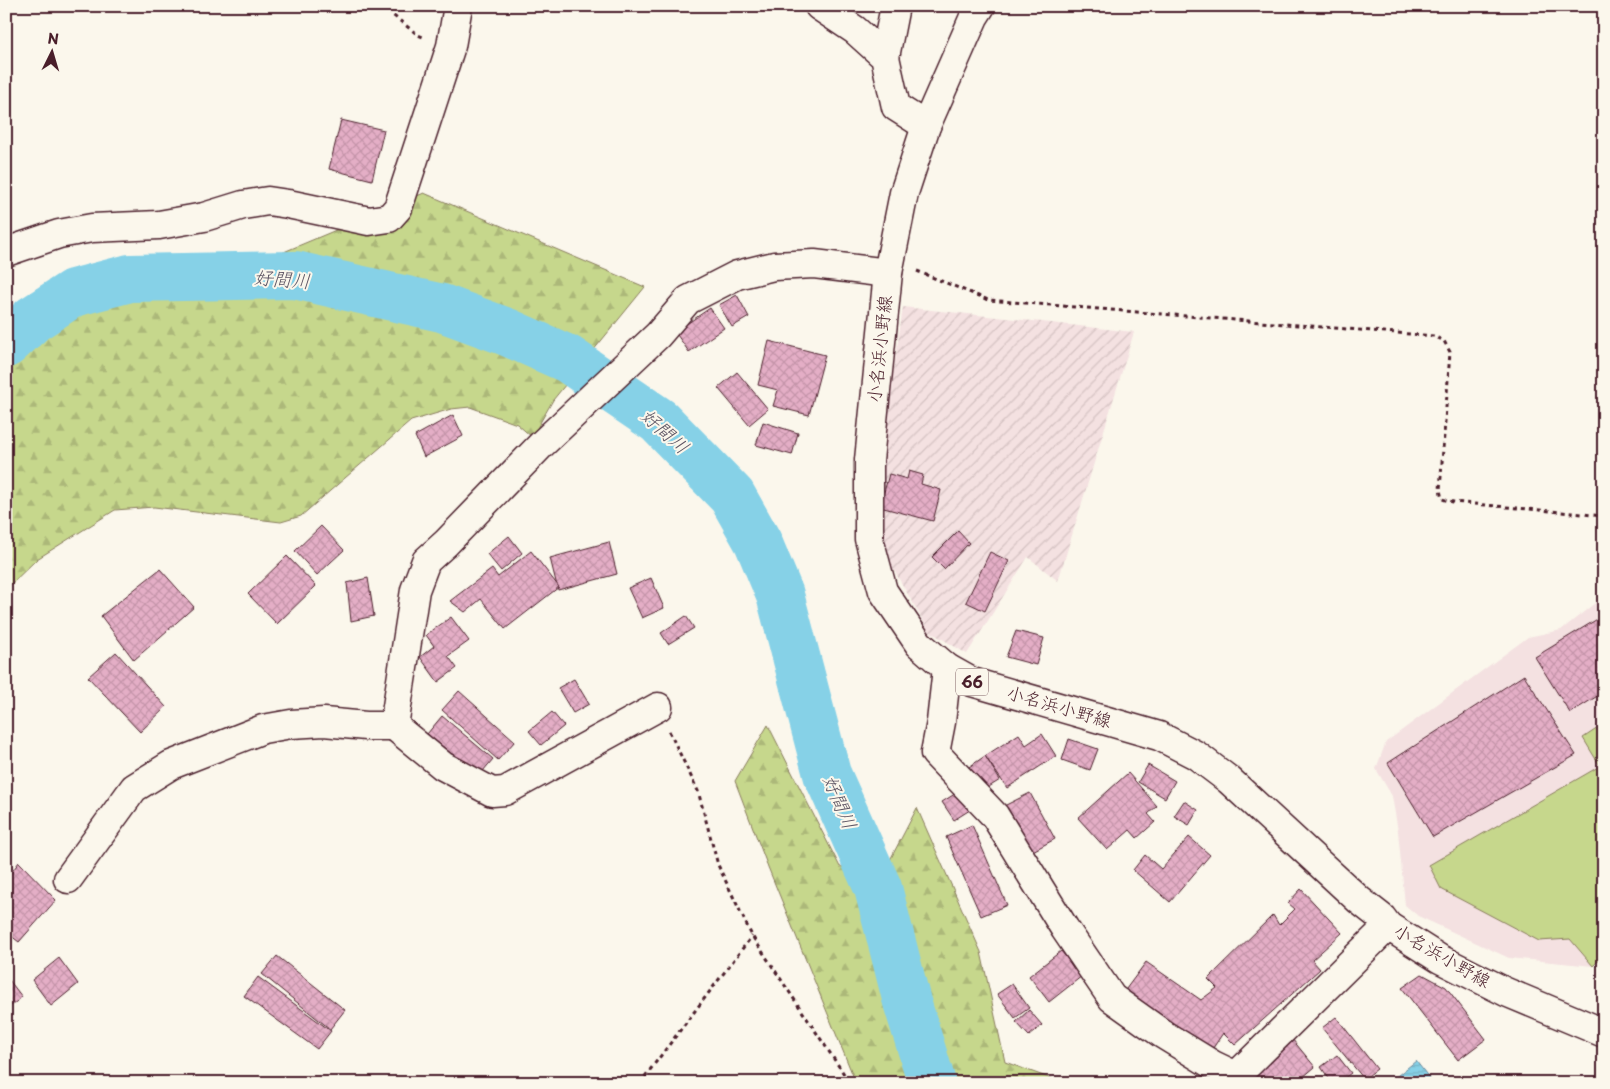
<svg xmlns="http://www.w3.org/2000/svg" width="1610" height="1089" font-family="'Playpen Sans','Klee One',sans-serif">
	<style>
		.built { fill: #f4e1e1 }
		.industrial { fill: url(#industrial-furrows) }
		.forest { fill: url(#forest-firs); stroke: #887b5c }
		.pitch { fill: #c6d78c; stroke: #887b5c }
		.water { fill: url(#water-rules); stroke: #6e8a9c }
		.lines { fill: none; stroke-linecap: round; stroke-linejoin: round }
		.river { stroke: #86d1e7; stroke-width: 48 }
		.building { fill: url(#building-cross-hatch); stroke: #4a1f2b }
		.minor-casing { stroke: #4a1f2b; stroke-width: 31 }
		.major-casing { stroke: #4a1f2b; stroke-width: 31 }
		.path { stroke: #4a1f2b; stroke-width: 3; stroke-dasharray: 4 4; stroke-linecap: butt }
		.minor { stroke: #fbf7ec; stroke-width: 28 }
		.major { stroke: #fbf7ec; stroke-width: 28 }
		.labels { text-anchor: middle; stroke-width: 4; stroke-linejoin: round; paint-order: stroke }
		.shield { fill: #fbf7ec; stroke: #7f6065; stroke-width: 1 }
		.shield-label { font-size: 16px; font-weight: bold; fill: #4a1f2b }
		.street-label { font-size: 18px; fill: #4a1f2b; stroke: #fbf7ec }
		.water-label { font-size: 19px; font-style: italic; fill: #5c5463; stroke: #fbf7ec }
	</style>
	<defs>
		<pattern id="industrial-furrows" width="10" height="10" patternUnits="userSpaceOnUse" patternTransform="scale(1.25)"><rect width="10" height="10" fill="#f4e1e1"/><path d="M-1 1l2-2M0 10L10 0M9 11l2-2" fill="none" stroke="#d3c1c1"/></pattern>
		<pattern id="forest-firs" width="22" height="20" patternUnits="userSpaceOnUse" patternTransform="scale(1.25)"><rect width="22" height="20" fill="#c6d78c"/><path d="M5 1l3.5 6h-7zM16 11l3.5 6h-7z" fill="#acb879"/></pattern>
		<pattern id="water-rules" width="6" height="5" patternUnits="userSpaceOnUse" patternTransform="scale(1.25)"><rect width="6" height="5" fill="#86d1e7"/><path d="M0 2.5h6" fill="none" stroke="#75b3c6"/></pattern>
		<pattern id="building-cross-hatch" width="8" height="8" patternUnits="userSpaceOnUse" patternTransform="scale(1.25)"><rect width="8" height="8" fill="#e4aec6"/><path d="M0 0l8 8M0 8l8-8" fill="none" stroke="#c595aa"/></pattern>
	</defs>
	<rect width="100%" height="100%" fill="#fbf7ec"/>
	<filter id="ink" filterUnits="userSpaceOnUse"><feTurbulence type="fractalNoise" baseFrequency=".02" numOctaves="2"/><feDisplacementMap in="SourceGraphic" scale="10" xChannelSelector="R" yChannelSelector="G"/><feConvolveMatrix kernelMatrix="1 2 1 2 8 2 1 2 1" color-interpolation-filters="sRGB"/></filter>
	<g filter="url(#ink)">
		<path class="built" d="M1604,596v360l-11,10 -84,-8 -91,-42 -13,-11 -7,-74 -6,-35 -16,-27 10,-27 142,-105 33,-7z"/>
		<path class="industrial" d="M903,307l231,25 -76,249 -30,-24 -61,97 -38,-23 -49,-85 2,-95z"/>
		<g class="forest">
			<path d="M424,193l221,94 -92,113 -21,37 -15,-13 -47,-17 -19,2 -40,12 -110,95 -20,6 -127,-15 -39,3 -78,49 -31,30v-231l90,-62 76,3z"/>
			<path d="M768,725l72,142 50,-7 27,-52 64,144 24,110 58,21h-207l-88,-216 -33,-86z"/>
		</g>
		<path class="pitch" d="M1604,724v231l-11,11 -23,-27 -31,2 -98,-52 -12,-24 171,-99 -17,-28z"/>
		<path class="water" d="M1416,1061l17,22h-45z"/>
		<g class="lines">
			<path class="river" d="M6,344l27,-25 40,-26 57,-15 165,-3 147,33 65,24 61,27 91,62 73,75 26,46 22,53 47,179 51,114 29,114 25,81"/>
		</g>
		<g class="building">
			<path d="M341,120l43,10 -12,50 -43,-11z"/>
			<path d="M737,295l12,22 -17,10 -13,-22z"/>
			<path d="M710,308l14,20 -35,24 -14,-20z"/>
			<path d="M769,341l56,14 -16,60 -36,-9 5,-16 -20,-5z"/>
			<path d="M737,372l31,37 -19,16 -31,-37z"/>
			<path d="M453,415l10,21 -39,21 -9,-21z"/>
			<path d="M763,422l35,11 -6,22 -36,-10z"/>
			<path d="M909,471l14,4 -2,9 20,6 -8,31 -53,-14 9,-33 18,5z"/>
			<path d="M321,526l23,24 -27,25 -22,-24z"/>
			<path d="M958,531l11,12 -25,26 -12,-12z"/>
			<path d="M509,536l13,17 -21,18 -14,-17z"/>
			<path d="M609,542l8,32 -59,16 -8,-32z"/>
			<path d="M531,551l28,36 -54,42 -24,-30 -16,13 -15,-11 42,-32 6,8z"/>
			<path d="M990,552l19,9 -24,50 -19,-9z"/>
			<path d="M287,556l29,30 -39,38 -29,-30z"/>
			<path d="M160,569l34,38 -60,53 -33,-44z"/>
			<path d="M368,578l6,38 -23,5 -4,-38z"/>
			<path d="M651,578l13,30 -22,10 -14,-30z"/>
			<path d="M1604,615v77l-34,21 -35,-56z"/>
			<path d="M686,616l8,12 -26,16 -7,-11z"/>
			<path d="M451,617l18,24 -21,15 9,12 -19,14 -18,-25 14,-11 -8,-11z"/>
			<path d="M1016,631l28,7 -8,27 -30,-8z"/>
			<path d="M116,652l50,55 -26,25 -52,-55z"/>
			<path d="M1524,675l52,80 -143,82 -45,-74z"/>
			<path d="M574,679l15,25 -16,9 -15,-25z"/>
			<path d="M459,691l56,50 -17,19 -56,-50z"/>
			<path d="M552,712l12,14 -23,19 -12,-14z"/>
			<path d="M442,716l51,43 -15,18 -51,-43z"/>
			<path d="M1019,734l7,11 16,-11 14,22 -49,32 -22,-32z"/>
			<path d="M1069,739l29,10 -8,21 -28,-10z"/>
			<path d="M985,756l15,24 -16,10 -15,-23z"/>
			<path d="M1148,765l27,16 -10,17 -27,-16z"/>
			<path d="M1128,773l29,33 -9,8 7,8 -18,16 -7,-8 -23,20 -29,-32z"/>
			<path d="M969,785l12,18 -27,17 -12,-18z"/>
			<path d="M1030,793l25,46 -26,14 -25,-47z"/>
			<path d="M1184,801l14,9 -9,15 -15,-9z"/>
			<path d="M972,825l35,80 -26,11 -35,-79z"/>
			<path d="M1189,837l21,18 -40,47 -37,-32 12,-15 16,14z"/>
			<path d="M19,862l37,38 -37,42 -13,-10v-52z"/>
			<path d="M1301,889l41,44 -30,27 8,9 -85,76 -12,-12 -12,18 -88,-58 23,-31 55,38 16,-12 -9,-9 65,-64 6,10 16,-16 -7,-6z"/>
			<path d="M1061,951l21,25 -33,26 -20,-26z"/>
			<path d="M277,956l68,54 -15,19 -68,-55z"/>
			<path d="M59,958l19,26 -27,22 -19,-26z"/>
			<path d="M1422,974l24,13 40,52 -28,21 -56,-72z"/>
			<path d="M6,976l16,21 -16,13z"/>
			<path d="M258,977l73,54 -14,18 -73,-53z"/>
			<path d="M1012,984l17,24 -14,10 -18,-24z"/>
			<path d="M1029,1010l13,15 -13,11 -13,-14z"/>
			<path d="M1336,1017l41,52 -13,10 -42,-51z"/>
			<path d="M1292,1039l23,28 -19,16h-40l-7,-9z"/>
			<path d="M1337,1055l14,18 -13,10h-6l-11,-16z"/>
		</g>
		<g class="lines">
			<g class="minor-casing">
				<g id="minor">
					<path d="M819,6l36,24 30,27 11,50 30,19"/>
					<path d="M885,57l10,-51"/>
					<path d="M6,252l53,-18 33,-6 67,-3 45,-8 39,-12 25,-4 20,3 81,17 20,-3 9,-10 53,-162 7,-40"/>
					<path d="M947,668l-6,54 -6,31 60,63 70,113 47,69 52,37 49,30 23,11 152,-150"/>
					<path d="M394,726l49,40 49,26 13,-1 153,-84"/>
					<path d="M68,879l66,-91 37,-23 92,-36 28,-5 33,-2 42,4h28l21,-136 11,-29 20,-18 96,-99 116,-109 30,-35 49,-25 37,-9 40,-2 74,9"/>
				</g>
			</g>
			<g class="major-casing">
				<path id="major" d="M981,6l-7,11 -48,109 -22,67 -16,80 -19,187v79l14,52 36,53 28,24 25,14 187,54 37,19 33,25 130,120 23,18 6,8 52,33 66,33 98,41"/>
			</g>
			<g class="path">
				<path d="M381,6l37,29 7,3"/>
				<path d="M917,271l71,29 446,36 10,5 6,11 -10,138 2,9 11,3 151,14"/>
				<path d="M669,731l29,60 20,74 34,71 94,141 2,6"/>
				<path d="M640,1083l112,-147"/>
			</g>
			<use href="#minor" class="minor"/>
			<use href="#major" class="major"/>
		</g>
	</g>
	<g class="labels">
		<rect class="shield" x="956" y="668.5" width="32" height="27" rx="4"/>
		<g class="shield-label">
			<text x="972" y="688">66</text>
		</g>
		<g class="street-label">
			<text transform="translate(880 349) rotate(-84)" y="6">小名浜小野線</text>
			<text transform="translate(1059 707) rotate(16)" y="6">小名浜小野線</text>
			<text transform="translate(1442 956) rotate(30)" y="6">小名浜小野線</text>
		</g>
		<g class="water-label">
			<text transform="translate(282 279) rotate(4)" y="7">好間川</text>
			<text transform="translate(665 431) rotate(42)" y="7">好間川</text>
			<text transform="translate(840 802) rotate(67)" y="7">好間川</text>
		</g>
	</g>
	<rect width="1610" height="1089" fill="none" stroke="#fbf7ec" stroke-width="25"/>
	<rect x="12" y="12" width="1585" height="1064" fill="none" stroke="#4a1f2b" stroke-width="2" filter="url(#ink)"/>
	<g transform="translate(52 52) rotate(5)" stroke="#fbf7ec" stroke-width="4" paint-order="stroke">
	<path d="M0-4L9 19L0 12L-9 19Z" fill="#4a1f2b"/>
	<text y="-8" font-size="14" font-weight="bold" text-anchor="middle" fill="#4a1f2b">N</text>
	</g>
</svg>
